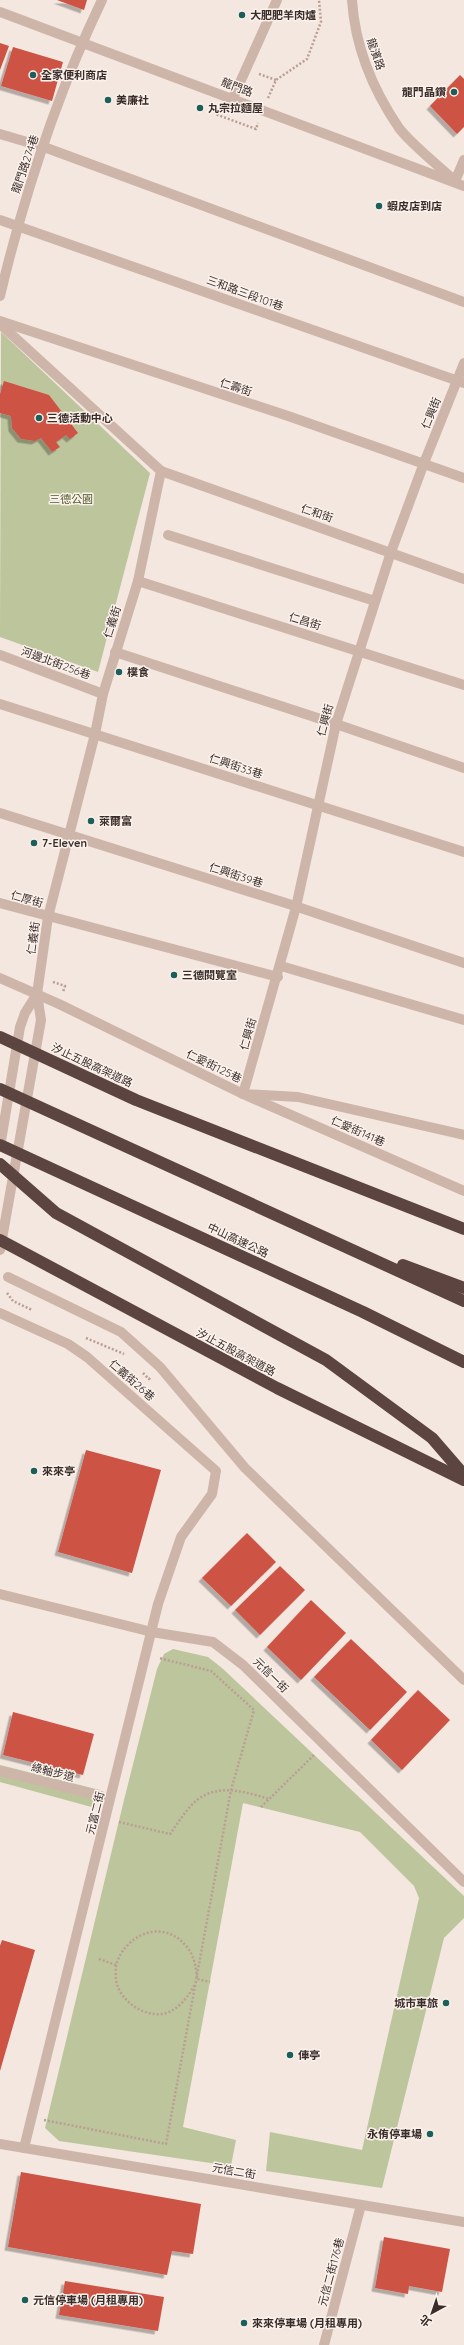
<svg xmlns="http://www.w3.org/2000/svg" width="464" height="2345" font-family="Quicksand,'Noto Sans TC',sans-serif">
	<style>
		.green { fill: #bdc59d }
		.building { fill: #cd5244; filter: url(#shadow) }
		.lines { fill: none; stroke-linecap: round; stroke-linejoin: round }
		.path { stroke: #ba9e93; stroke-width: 2.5; stroke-dasharray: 2 2; stroke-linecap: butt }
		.minor { stroke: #ceb5a9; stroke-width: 10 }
		.highway { stroke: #5c4540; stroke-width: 12 }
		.poi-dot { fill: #1c5f5a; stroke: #fbf2ec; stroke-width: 1.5 }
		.labels { text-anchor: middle; stroke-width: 3; stroke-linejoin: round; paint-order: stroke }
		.poi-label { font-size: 11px; font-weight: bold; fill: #3a2c29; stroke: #fbf2ec; text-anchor: start }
		.street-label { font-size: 11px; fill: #3a2c29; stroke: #fbf2ec }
		.park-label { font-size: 11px; fill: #505a2b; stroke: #fbf2ec }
	</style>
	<defs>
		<filter id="shadow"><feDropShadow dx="-3.5" dy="3.5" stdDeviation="0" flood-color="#0004"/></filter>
	</defs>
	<rect width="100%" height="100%" fill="#f4e7df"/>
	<g class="green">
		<path d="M1,332l149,141 -52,199 -98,-35z"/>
		<path d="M173,1649l35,8 14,11 242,228v22l-20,20 -62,250 -116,-17 4,-39 92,18 57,-252 -5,-12 -54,-54 -117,-29 -60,324 53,13 -5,26 -172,-25 -14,-13 79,-328 33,-131 7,-15z"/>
		<path d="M0,1765l100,25 -5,18 -95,-26z"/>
	</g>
	<g class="building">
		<path d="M57,0h30l-3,10z"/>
		<path d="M0,43l9,3 -9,24z"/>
		<path d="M13,47l50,15 -11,39 -51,-15z"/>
		<path d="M460,75l4,4v48l-7,7 -27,-28z"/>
		<path d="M4,381l45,14 29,38 -8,6 -4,-4 -10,7 4,5 -8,5 -11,-14 -6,3 -14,-2 -9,-11 -1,-12 -11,-3v-19z"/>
		<path d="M86,1450l75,20 -29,103 -74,-21z"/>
		<path d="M247,1533l29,29 -45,44 -29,-28z"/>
		<path d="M280,1566l25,24 -45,45 -25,-25z"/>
		<path d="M311,1600l35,33 -45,47 -34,-33z"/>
		<path d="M351,1639l56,53 -37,38 -56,-53z"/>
		<path d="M418,1690l32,30 -48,50 -31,-30z"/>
		<path d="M13,1712l81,22 -11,41 -80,-20z"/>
		<path d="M2,1940l33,10 -35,121v-125z"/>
		<path d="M21,2172l180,32 -8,50 -21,-3 -5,24 -159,-28z"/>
		<path d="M384,2237l66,12 -8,43 -33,-6 -1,8 -33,-6z"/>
		<path d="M65,2281l99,16 -6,34 -99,-16z"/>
	</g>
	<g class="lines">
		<g class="path">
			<path d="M259,74l17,6"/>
			<path d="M268,98l8,-18 31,-21 14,-37 -2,-22"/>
			<path d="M217,108l-2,6 41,15 2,-6"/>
			<path d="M53,982l12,4 -2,6"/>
			<path d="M7,1293l6,8 19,9"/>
			<path d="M86,1338l38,16"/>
			<path d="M143,1373l6,6 2,-2"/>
			<path d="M261,1807l54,-53"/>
			<path d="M119,1822l51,12c8,-11 17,-26 27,-34 22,-17 50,-8 72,-1"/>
			<path d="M99,1959l17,6c10,-32 48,-47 71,-18 8,10 9,21 10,32l13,3"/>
			<path d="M116,1965c0,6 -1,13 1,19 5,18 26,32 45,30 15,-2 27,-18 33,-30"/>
			<path d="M44,2120l122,24 65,-354 23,-80 -43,-39 -52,-13"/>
		</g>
		<g class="minor">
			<path d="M352,0c3,46 21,90 47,128 11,15 41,39 56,53l9,-21"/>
			<path d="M0,12l464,174"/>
			<path d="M233,98l44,-98"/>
			<path d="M0,134l44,13 420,155"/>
			<path d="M0,220l464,163"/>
			<path d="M0,296c24,-101 57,-202 102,-296"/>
			<path d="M0,321l291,96 173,61"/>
			<path d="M0,324l161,147 -23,110 -35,113 -8,40 -47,183 -11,77 4,26 -41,230"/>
			<path d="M464,363l-40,100 -33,89 -55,172 -40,183 -53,187 221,97"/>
			<path d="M161,471l303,108"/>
			<path d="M168,535l207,66"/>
			<path d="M138,581l326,104"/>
			<path d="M115,652l221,72 128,44"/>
			<path d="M0,655l103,39"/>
			<path d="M0,704l464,148"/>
			<path d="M0,813l292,92 172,58"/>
			<path d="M0,903l278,74"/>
			<path d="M281,966l183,54"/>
			<path d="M0,978l59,26 184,90 55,3 166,38"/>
			<path d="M0,1147l20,-120 5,-14 12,-19"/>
			<path d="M8,1277l113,55 39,35 85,101 219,212"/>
			<path d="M0,1313l68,31 19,13 129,114 -4,23 -31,43 -23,67 -134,544"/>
			<path d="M0,1594l152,38 61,10 30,23 221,217"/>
			<path d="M0,1771l101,25"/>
			<path d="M0,2144l464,78"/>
			<path d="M324,2345l37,-140"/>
		</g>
		<g class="highway">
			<path d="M0,1037l136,63 328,129"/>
			<path d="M0,1089l464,212"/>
			<path d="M0,1145l363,167 101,50"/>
			<path d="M0,1164l56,49 270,147 106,78 32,37"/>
			<path d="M0,1240l277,148 187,92"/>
			<path d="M403,1265l61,23"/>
		</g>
	</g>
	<g class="poi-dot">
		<circle cx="242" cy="15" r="4"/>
		<circle cx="33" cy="75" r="4"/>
		<circle cx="454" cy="92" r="4"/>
		<circle cx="108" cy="100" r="4"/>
		<circle cx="200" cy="108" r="4"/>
		<circle cx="379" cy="206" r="4"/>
		<circle cx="39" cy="418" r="4"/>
		<circle cx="119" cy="672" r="4"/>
		<circle cx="91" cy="821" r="4"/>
		<circle cx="34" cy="843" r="4"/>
		<circle cx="174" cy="975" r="4"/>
		<circle cx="34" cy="1471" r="4"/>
		<circle cx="446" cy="2003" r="4"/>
		<circle cx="290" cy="2055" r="4"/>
		<circle cx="430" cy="2134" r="4"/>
		<circle cx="25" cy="2300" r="4"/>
		<circle cx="244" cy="2323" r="4"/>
	</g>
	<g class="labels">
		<g class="poi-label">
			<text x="250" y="19">大肥肥羊肉爐</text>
			<text x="41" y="79">全家便利商店</text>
			<text x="446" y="96" text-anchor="end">龍門晶鑽</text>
			<text x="116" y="104">美廉社</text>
			<text x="208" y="112">丸宗拉麵屋</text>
			<text x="387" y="210">蝦皮店到店</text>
			<text x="47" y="422">三德活動中心</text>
			<text x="127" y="676">樸食</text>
			<text x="99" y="825">萊爾富</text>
			<text x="42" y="847">7-Eleven</text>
			<text x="182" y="979">三德閱覽室</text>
			<text x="42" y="1475">來來亭</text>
			<text x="438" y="2007" text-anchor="end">城市車旅</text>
			<text x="298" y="2059">俥亭</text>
			<text x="422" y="2138" text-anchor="end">永侑停車場</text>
			<text x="33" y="2304">元信停車場 (月租專用)</text>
			<text x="252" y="2327">來來停車場 (月租專用)</text>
		</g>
		<g class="street-label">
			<text transform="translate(376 54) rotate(71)" y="4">龍濱路</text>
			<text transform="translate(237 87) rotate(20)" y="4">龍門路</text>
			<text transform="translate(25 164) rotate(-71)" y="4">龍門路274巷</text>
			<text transform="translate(245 293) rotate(20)" y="4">三和路三段101巷</text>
			<text transform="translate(236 387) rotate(18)" y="4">仁壽街</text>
			<text transform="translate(431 413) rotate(-68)" y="4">仁興街</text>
			<text transform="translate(317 513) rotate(19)" y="4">仁和街</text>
			<text transform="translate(305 621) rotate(17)" y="4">仁昌街</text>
			<text transform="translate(112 622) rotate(-72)" y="4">仁義街</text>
			<text transform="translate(56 663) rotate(20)" y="4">河邊北街256巷</text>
			<text transform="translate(325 720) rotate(-75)" y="4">仁興街</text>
			<text transform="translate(236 766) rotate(18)" y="4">仁興街33巷</text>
			<text transform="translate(236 875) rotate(18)" y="4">仁興街39巷</text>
			<text transform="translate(27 899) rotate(16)" y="4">仁厚街</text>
			<text transform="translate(33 938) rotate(-82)" y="4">仁義街</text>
			<text transform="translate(248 1034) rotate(-74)" y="4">仁興街</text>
			<text transform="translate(92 1065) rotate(25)" y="4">汐止五股高架道路</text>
			<text transform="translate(214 1066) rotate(26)" y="4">仁愛街125巷</text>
			<text transform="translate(358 1131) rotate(24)" y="4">仁愛街141巷</text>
			<text transform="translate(238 1240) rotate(25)" y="4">中山高速公路</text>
			<text transform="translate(236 1352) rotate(28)" y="4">汐止五股高架道路</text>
			<text transform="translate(132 1380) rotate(41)" y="4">仁義街26巷</text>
			<text transform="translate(271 1675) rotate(45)" y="4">元信一街</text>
			<text transform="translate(53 1772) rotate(14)" y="4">綠軸步道</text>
			<text transform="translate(95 1813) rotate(-76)" y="4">元富二街</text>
			<text transform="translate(234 2171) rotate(10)" y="4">元信二街</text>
			<text transform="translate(331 2272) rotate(-75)" y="4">元信二街176巷</text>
		</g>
		<g class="park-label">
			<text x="71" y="503">三德公園</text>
		</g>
	</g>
	<g transform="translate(432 2313) rotate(220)" stroke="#fbf2ec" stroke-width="3" paint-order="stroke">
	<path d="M0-3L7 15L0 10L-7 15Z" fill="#3a2c29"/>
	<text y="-6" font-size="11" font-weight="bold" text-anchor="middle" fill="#3a2c29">北</text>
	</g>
</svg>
